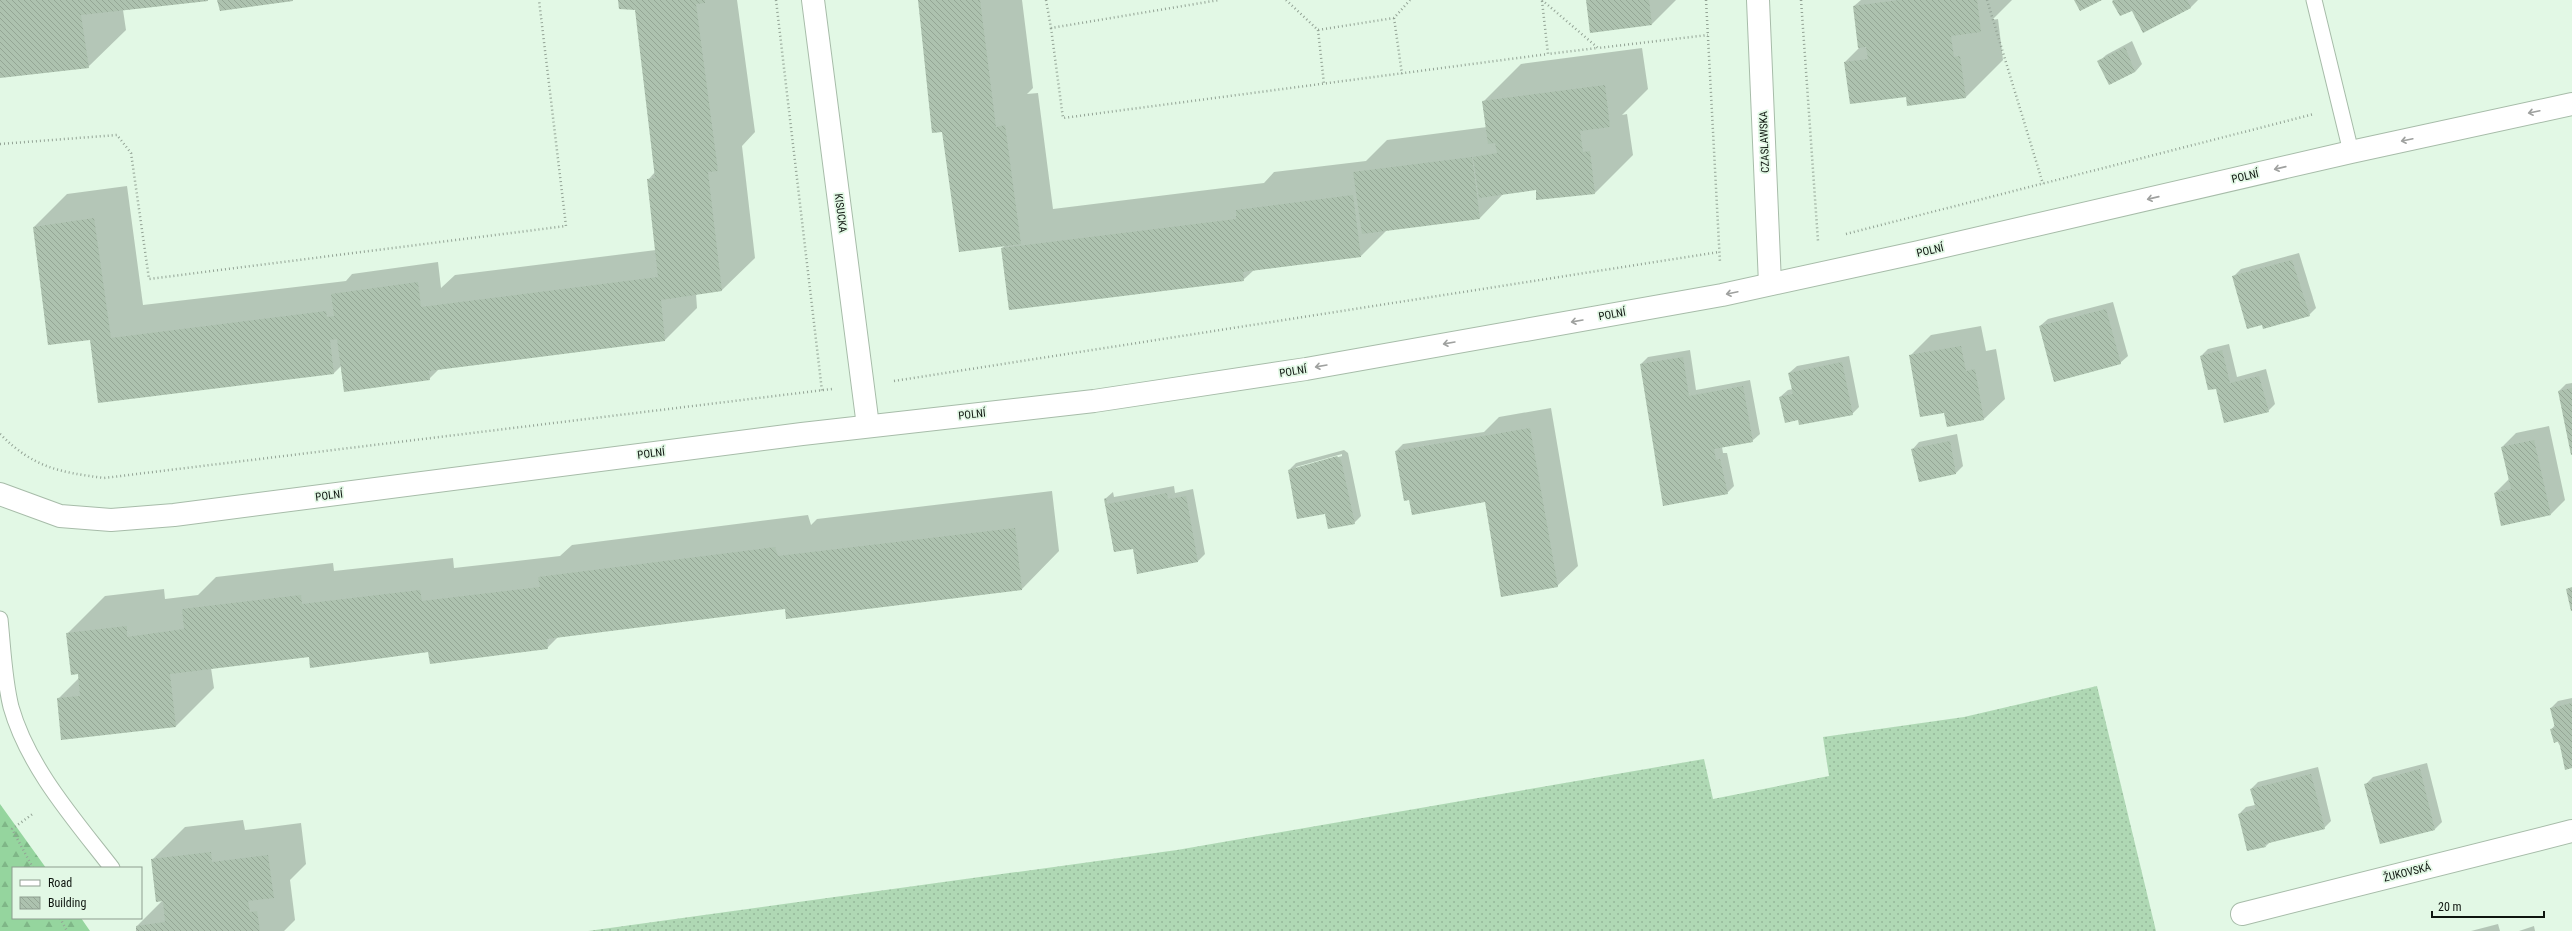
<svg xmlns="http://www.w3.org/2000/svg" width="2572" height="931" font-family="'Roboto Condensed',sans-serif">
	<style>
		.grass { fill: url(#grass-dots) }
		.forest { fill: url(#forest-firs) }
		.shadow { fill: #0003; fill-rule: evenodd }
		.building { fill: url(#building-back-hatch) }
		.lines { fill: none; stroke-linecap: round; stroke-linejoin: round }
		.lane-casing { stroke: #a7bca9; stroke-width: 17 }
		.street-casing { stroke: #a7bca9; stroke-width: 24 }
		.path { stroke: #93a395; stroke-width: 2.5; stroke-dasharray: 1 3; stroke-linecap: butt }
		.lane { stroke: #fff; stroke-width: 15 }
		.street { stroke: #fff; stroke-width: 22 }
		.oneway { stroke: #9fa19f }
		.labels { text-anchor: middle; stroke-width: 3.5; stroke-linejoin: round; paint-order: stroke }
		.street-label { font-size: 11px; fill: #0e150f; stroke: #e2f8e5 }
	</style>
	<defs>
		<pattern id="grass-dots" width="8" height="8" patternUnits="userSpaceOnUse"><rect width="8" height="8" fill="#afd8b4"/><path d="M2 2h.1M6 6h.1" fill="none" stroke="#95b89a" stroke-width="1.8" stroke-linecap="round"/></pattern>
		<pattern id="forest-firs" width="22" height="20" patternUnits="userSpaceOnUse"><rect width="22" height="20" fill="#95d59e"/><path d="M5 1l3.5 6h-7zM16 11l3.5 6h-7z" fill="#7fb687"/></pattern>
		<pattern id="building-back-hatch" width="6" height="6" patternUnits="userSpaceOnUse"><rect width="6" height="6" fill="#adc2af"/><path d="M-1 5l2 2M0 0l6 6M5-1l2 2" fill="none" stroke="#94a695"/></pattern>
	</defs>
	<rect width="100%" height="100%" fill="#e2f8e5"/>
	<path class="grass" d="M2097,686l59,245h-1568l589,-81 527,-91 9,40 116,-23 -6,-39 141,-20z"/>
	<path class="forest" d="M0,804l46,64h-33v50h68l9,13h-90z"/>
	<g class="shadow">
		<path d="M0,0h208l-85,10 3,20 -38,37 -88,10z"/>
		<path d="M619,0h118l18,132 -13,14 13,112 -33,32 -26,4 1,14 -32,32 -226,29 -10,10 -88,-13 -7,7 -235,29 -8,-63 -57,-112 33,-33 60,-8 16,119 203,-24 6,-7 86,-12 3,26 14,-13 201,-25 -8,-70 7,-8 -19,-163z"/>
		<path d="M919,0h103l11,88 -6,6 11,-1 15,116 211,-26 10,-11 92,-11 21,-21 100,-13 -4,-25 38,-38 121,-16 6,41 -26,26 5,-1 6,41 -38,38 -58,6 -1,-10 -32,4 -24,25 -93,12 -26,26 -107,14 -11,10 -241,-32 4,-3 -62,-113z"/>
		<path d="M1587,0h89l-24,24z"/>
		<path d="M1861,0h151l-20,20 6,-1 5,41 -37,37 -59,-1 -62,-34 14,-14 -5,-42z"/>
		<path d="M2115,0h83l-7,7 -48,25 -11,-23z"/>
		<path d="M2132,41l10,23 -7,8 -36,-10 7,-7z"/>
		<path d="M2299,253l17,55 -7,7 -75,-39 7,-7z"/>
		<path d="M2113,302l15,54 -8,7 -80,-37 8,-7z"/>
		<path d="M1981,326l5,25 10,-2 9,50 -21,20 -37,7 -2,-15 -35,-55 21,-21z"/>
		<path d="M2229,344l8,33 29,-8 9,35 -7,7 -51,-23 -16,-32 7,-7z"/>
		<path d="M1690,350l6,40 54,-10 10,54 -8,7 -30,6 1,6h4l7,33 -7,7 -86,-129 7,-7z"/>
		<path d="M1849,356l10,51 -7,7 -53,5 -19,-22 8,-7 5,-1 -4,-16 8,-7z"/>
		<path d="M2572,383v70l-13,-62 7,-7z"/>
		<path d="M1551,408l27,158 -21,20 -72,-85 -75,-2 -14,-48 7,-7 81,-12 15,-15z"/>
		<path d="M2549,426l16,74 -14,14 -56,-21 14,-14 -7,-32 14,-14z"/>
		<path d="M1957,434l6,32 -7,7 -36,8 -8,-31 7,-8z"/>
		<path d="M1344,450l4,3 13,63 -7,7 -28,-10 -37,-43 7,-7zM1342,454v2l-46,13v-2z"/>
		<path d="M1174,486l1,7 18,-4 12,65 -7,7 -64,-13 -20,3 -9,-52 8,-7 1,5z"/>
		<path d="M1052,491l7,60 -37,38 -237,19 -226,28 -12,12 -237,8 -99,12 3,20 -38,38 -114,13 -4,-40 21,-21 -12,-44 38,-38 59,-7 1,10 33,-4 18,-18 117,-14 1,8 119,-13 1,10 106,-12 12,-11 236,-30 3,10 6,-6z"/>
		<path d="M2572,698v69l-21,-37 4,-5 -4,-17 7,-7z"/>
		<path d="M2427,763l15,59 -7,7 -69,-45 7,-7z"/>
		<path d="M2318,767l13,54 -7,7 -54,14 -4,4 -27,-32 7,-7 9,-2 -4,-16 7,-7z"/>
		<path d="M243,820l2,10 56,-7 5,41 -16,16 5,40 -11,11h-147v-5l26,-26 -11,-40 33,-33z"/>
		<path d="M2498,924l2,7h-29z"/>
		<path d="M2534,926l1,5h-16z"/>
	</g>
	<g class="building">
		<path d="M0,0h208v1l-127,14 8,53 -89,10z"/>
		<path d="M217,0h76v1l-73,10z"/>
		<path d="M618,0h87v3l-9,1 22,167 -10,1 14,119 -61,9 4,41 -236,30 1,9 -86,12 -7,-53 -7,1 4,34 -236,29 -8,-63 -42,5 -15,-118 61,-9 17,120 215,-27 1,6 7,-1 -3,-22 87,-12 3,25 237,-30 -11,-98 8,-1 -20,-168 -16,-1z"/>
		<path d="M918,0h62l16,127 9,-2 16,119 -62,8 -17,-120 -10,1z"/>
		<path d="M1586,0h63l3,25 -62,8z"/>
		<path d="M1899,0h78l4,32 -30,4 3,21 6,-1 6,42 -59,8 -1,-9 -56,7 -6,-42 24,-3 -2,-12 -8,1 -5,-42z"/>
		<path d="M2074,0h28l-22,11z"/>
		<path d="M2113,0h74l4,8 -48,25 -11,-22 -12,5 -8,-14z"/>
		<path d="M2125,47l10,25 -26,13 -12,-24z"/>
		<path d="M1605,85l5,42 -30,4 3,21 7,-1 5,43 -59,6v-10l-57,8 -6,-41 24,-4 -2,-10 -7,1 -6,-43z"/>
		<path d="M1472,157l8,62 -118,15 -9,-62z"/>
		<path d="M1353,195l8,62 -118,15 1,9 -235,29 -8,-62 235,-29v-9z"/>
		<path d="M2292,260l18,56 -47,13 -1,-4 -15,4 -15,-53z"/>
		<path d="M2106,309l15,55 -67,18 -15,-56z"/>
		<path d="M1961,346l5,25 9,-2 9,51 -37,7 -3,-14 -24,4 -11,-62z"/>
		<path d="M2222,350l8,33 29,-7 10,36 -45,11 -8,-34 -8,1 -8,-34z"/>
		<path d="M1683,357l6,39 54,-10 10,56 -39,7 2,11 4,-1 8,35 -65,12 -23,-142z"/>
		<path d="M1842,362l11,53 -54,10 -1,-5 -13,3 -6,-26 14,-3 -5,-21z"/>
		<path d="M2572,388v67h-1l-13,-64z"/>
		<path d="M1530,428l28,159 -57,10 -16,-95 -73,13 -3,-15 -5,1 -9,-50z"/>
		<path d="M2534,440l17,75 -50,11 -7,-33 17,-4 -10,-42z"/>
		<path d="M1950,441l6,33 -37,8 -8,-33z"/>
		<path d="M1337,456l4,4 14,64 -27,5 -3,-15 -28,5 -9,-49z"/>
		<path d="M1167,493l1,6 18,-3 12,66 -61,12 -4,-25 -19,3 -10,-53 2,-1 1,6z"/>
		<path d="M1015,528l7,62 -236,29 -1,-10 -238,30 1,10 -118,15 -2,-12 -118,16 -1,-11 -139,17 6,53 -115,13 -4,-42 23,-2 -2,-22 -7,1 -5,-42 61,-7v11l57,-8 -2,-20 119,-14 1,9 118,-14 2,11 118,-14 -2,-10 237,-30 3,9z"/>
		<path d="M2572,587v24h-1l-5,-22z"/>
		<path d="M2572,703v65l-7,2 -6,-29 -5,2 -4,-14 5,-1 -5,-20z"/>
		<path d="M2420,769l15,61 -55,14 -16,-60z"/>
		<path d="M2311,774l14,55 -60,15 1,3 -19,4 -9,-37 18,-5 -6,-20z"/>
		<path d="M211,852l1,10 56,-7 6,43 -26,3 2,11 7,-1 3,20h-124v-5l29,-4 -2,-21 -7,1 -5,-43z"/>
	</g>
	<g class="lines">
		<g class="lane-casing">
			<g id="lane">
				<path d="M2314,0l37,152"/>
				<path d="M0,619c3,29 4,60 11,88 17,60 63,112 101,161"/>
			</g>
		</g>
		<g class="street-casing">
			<g id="street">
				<path d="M813,0l55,426"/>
				<path d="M1758,0l12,284"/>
				<path d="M0,494l60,22 51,4 63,-5 628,-81 292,-33 212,-32 416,-74 197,-43 432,-100 221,-48"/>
				<path d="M2242,914l330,-83"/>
			</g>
		</g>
		<g class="path">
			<path d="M776,0l46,391"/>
			<path d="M1046,0l5,28 168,-28"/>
			<path d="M1286,0l32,30 76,-12 16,-18"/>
			<path d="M1542,0l56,48 110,-13"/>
			<path d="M1706,0l14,263"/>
			<path d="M1801,0l17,241h2"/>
			<path d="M1987,0l56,184"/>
			<path d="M1542,1l6,53 49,-6"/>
			<path d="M1394,18l8,56"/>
			<path d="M1051,28l12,90 485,-64"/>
			<path d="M1318,30l6,54"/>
			<path d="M0,144l117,-9 14,18 18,126 417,-53 -27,-226"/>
			<path d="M1846,234l468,-120"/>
			<path d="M894,381l825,-129"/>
			<path d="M0,434c34,34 59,38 104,44l728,-89"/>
			<path d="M33,868l-21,-39 22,-16"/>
			<path d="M60,918l7,13"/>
		</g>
		<use href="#lane" class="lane"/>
		<use href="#street" class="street"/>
	</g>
	<defs><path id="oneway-shaft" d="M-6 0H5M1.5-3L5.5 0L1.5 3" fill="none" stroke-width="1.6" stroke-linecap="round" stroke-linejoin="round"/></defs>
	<g class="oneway">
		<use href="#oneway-shaft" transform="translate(2534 112) rotate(168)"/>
		<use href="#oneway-shaft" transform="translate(2407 140) rotate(168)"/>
		<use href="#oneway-shaft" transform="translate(2280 168) rotate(167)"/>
		<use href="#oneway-shaft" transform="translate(2153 198) rotate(167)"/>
		<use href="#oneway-shaft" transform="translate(1732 293) rotate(168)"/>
		<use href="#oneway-shaft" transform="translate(1577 321) rotate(170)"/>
		<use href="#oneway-shaft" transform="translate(1449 343) rotate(170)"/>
		<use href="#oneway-shaft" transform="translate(1321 366) rotate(170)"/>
	</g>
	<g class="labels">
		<g class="street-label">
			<text transform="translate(1764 142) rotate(-92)" y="4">CZASLAWSKA</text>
			<text transform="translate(2245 176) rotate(-13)" y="4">POLNÍ</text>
			<text transform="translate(841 213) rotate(83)" y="4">KISUCKA</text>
			<text transform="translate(1930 250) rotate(-13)" y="4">POLNÍ</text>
			<text transform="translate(1612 314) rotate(-10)" y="4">POLNÍ</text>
			<text transform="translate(1293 371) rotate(-9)" y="4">POLNÍ</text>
			<text transform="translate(972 414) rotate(-6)" y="4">POLNÍ</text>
			<text transform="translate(651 453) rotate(-7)" y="4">POLNÍ</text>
			<text transform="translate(329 495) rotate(-7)" y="4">POLNÍ</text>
			<text transform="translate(2407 872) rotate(-14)" y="4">ŽUKOVSKÁ</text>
		</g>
	</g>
	<rect x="12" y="867" width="130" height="52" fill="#e2f8e5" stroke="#8d9d8f"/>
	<rect x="20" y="880" width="20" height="6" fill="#ffffff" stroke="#8d9d8f"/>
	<text x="48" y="887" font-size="12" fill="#0e150f">Road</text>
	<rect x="20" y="897" width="20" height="12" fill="url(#building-back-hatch)" stroke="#8d9d8f"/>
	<text x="48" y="907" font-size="12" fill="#0e150f">Building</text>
	<path d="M2432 911v6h112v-6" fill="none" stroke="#0e150f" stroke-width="2"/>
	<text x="2438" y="911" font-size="12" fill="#0e150f" stroke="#e2f8e5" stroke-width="3" paint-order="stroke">20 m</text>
</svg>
